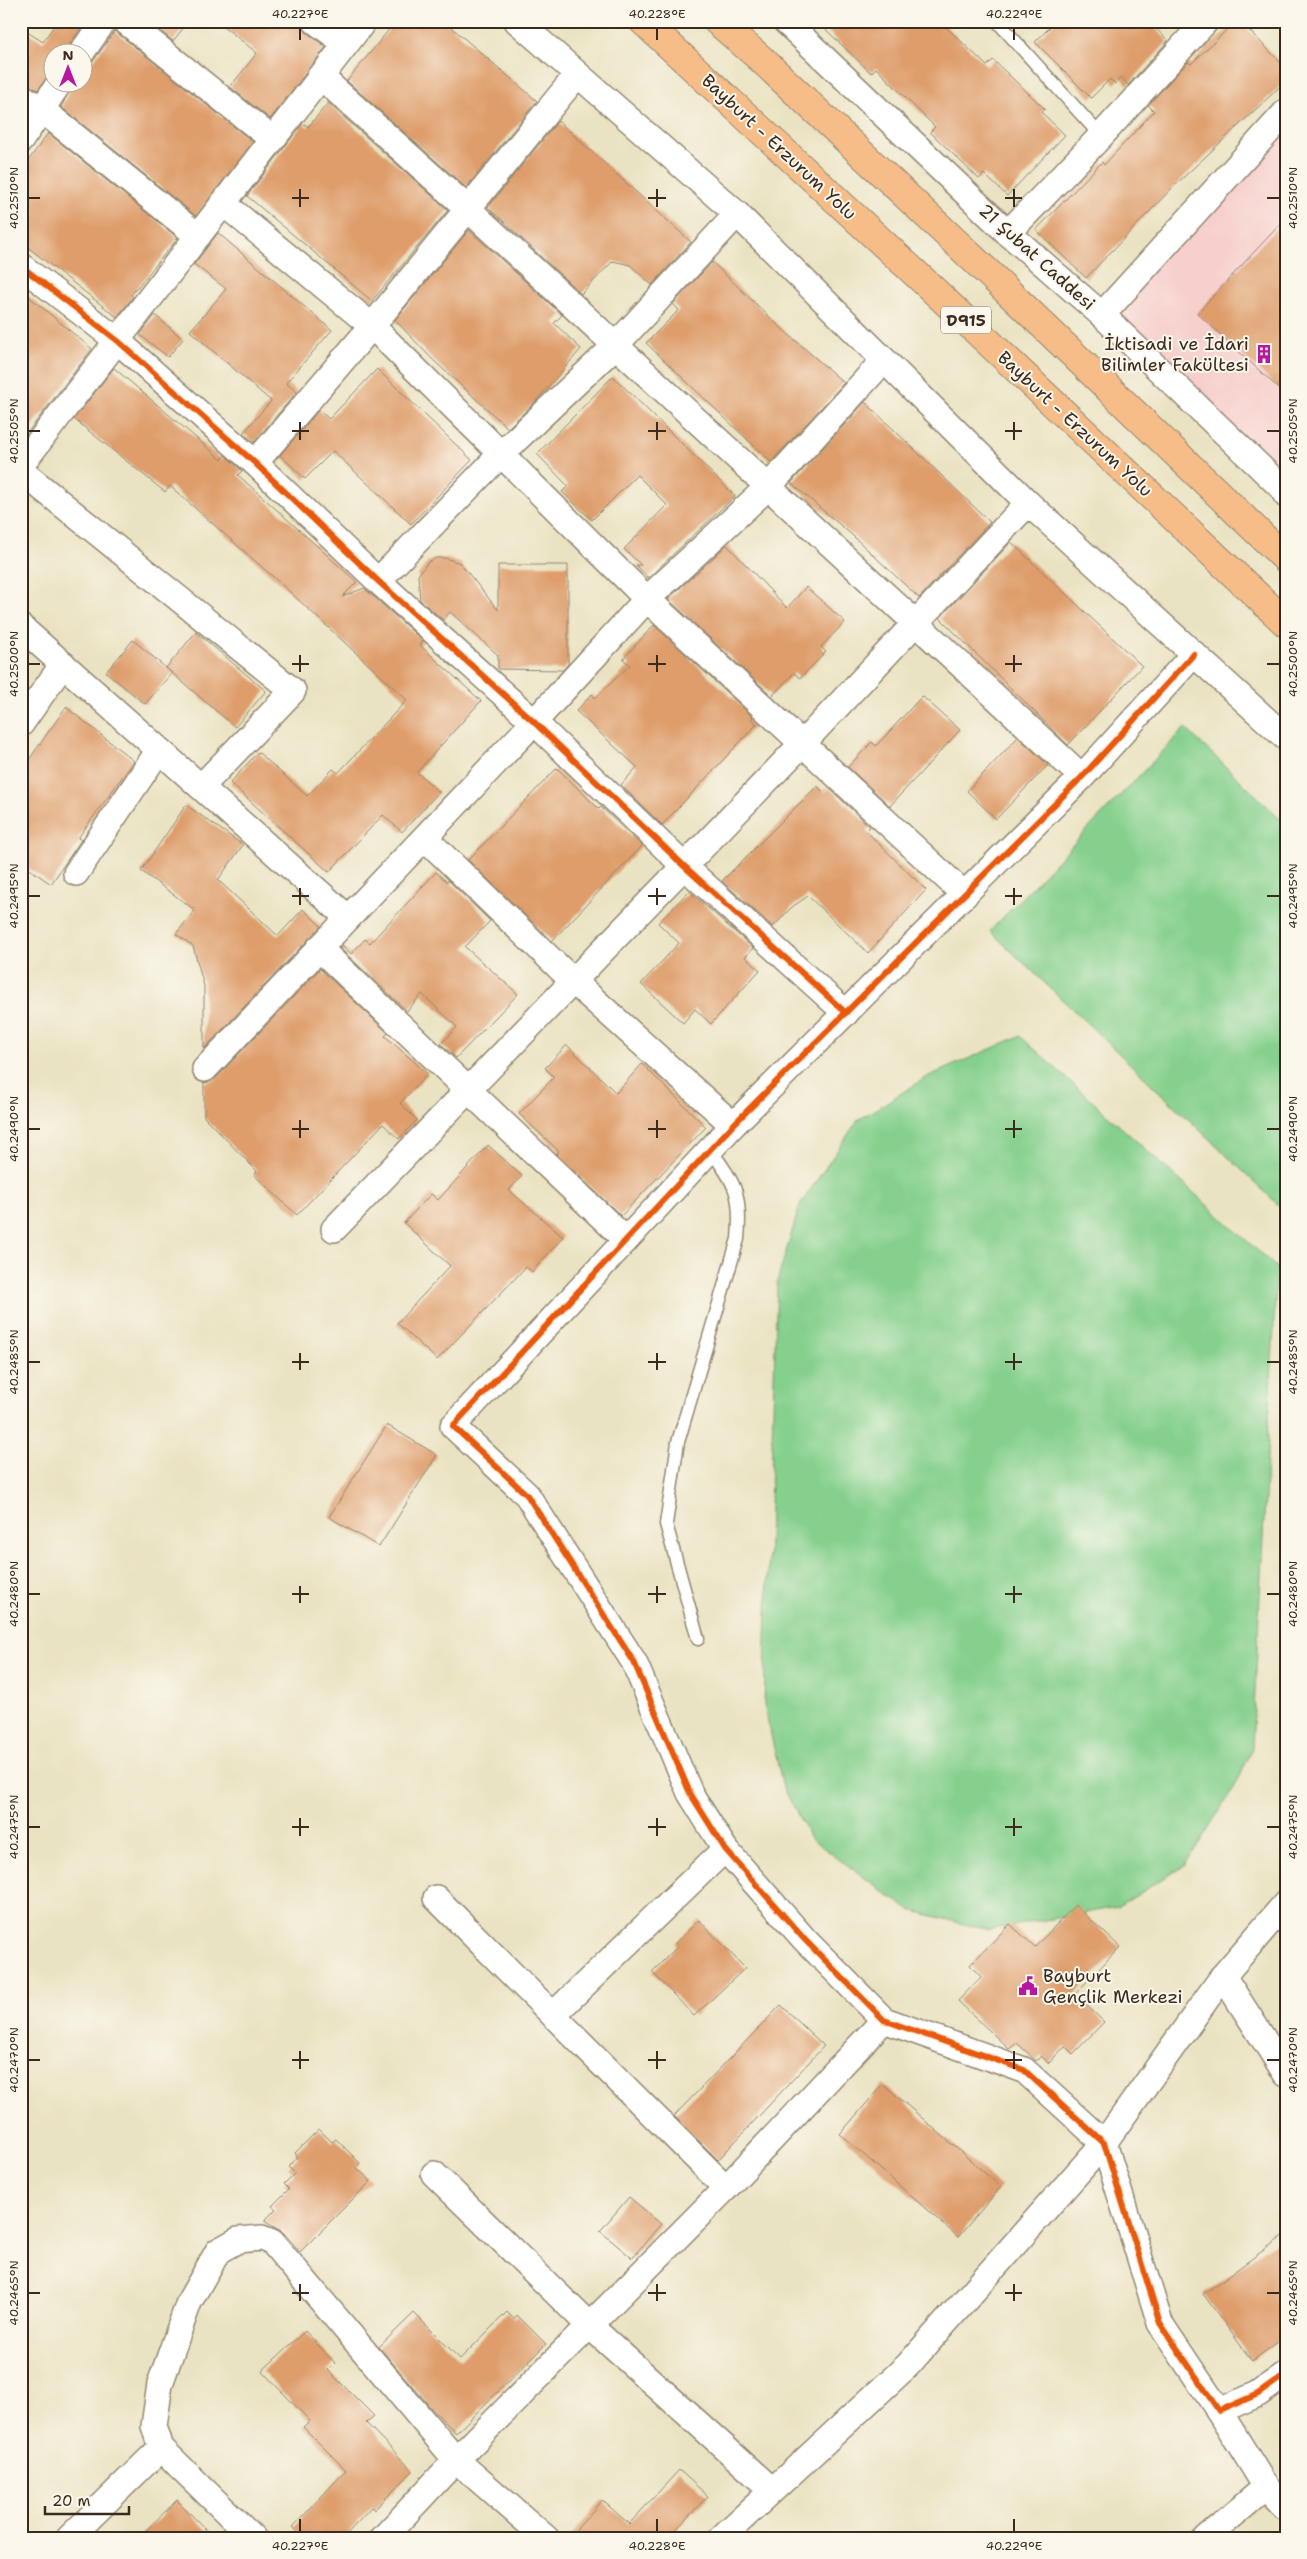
<svg xmlns="http://www.w3.org/2000/svg" width="1307" height="2559" font-family="'Shantell Sans',sans-serif">
	<style>
		.built { fill: #f7d0ce }
		.green { fill: #85d08d; stroke: #607d56 }
		.building { fill: #de9d6a }
		.lines { fill: none; stroke-linecap: round; stroke-linejoin: round }
		.lane-casing { stroke: #928670; stroke-width: 15 }
		.street-casing { stroke: #928670; stroke-width: 28 }
		.highway-casing { stroke: #928670; stroke-width: 30 }
		.lane { stroke: #fff; stroke-width: 12 }
		.street { stroke: #fff; stroke-width: 25 }
		.highway { stroke: #f7bd88; stroke-width: 28 }
		.cycleway-casing { stroke: #fbf7ec; stroke-width: 9 }
		.cycleway { stroke: #e8590c; stroke-width: 6 }
		.ticks { fill: none; stroke: #3b2a1e; stroke-width: 2 }
		.labels { text-anchor: middle; stroke-width: 4; stroke-linejoin: round; paint-order: stroke }
		.shield { fill: #fbf7ec; stroke: #75685c; stroke-width: 1 }
		.shield-label { font-size: 16px; font-weight: bold; fill: #3b2a1e }
		.street-label { font-size: 18px; fill: #3b2a1e; stroke: #fbf7ec }
		.poi-label { font-size: 18px; fill: #3b2a1e; stroke: #fbf7ec; text-anchor: end }
		.neatline { fill: none; stroke: #3b2a1e; stroke-width: 2 }
		.ticks-label { font-size: 12px; text-anchor: middle; fill: #3b2a1e }
	</style>
	<rect width="100%" height="100%" fill="#fbf7ec"/>
	<filter id="ink" filterUnits="userSpaceOnUse"><feTurbulence type="fractalNoise" baseFrequency=".02" numOctaves="2"/><feDisplacementMap in="SourceGraphic" scale="10" xChannelSelector="R" yChannelSelector="G"/><feConvolveMatrix kernelMatrix="1 2 1 2 8 2 1 2 1" color-interpolation-filters="sRGB"/></filter>
	<filter id="wash" filterUnits="userSpaceOnUse"><feTurbulence type="fractalNoise" baseFrequency=".0096" numOctaves="4" result="noise"/><feDisplacementMap in="SourceGraphic" scale="20" xChannelSelector="R" yChannelSelector="G"/><feGaussianBlur stdDeviation="1.12" result="paint"/><feColorMatrix in="noise" values="0 0 0 0 0 0 0 0 0 0 0 0 0 0 0 0 0 1.4 0 .05"/><feComposite in="paint" operator="in"/></filter>
	<g filter="url(#wash)">
		<rect width="100%" height="100%" fill="#eae3c3"/>
		<path class="built" d="M1286,112v383l-184,-180z"/>
		<g class="green">
			<path d="M1185,728l101,96v388l-296,-281z"/>
			<path d="M1020,1036l257,232 -25,481 -15,34 -52,82 -67,42 -130,23 -79,-20 -99,-72 -27,-51 -19,-82 13,-423 23,-77 58,-85 71,-44z"/>
		</g>
		<g id="blocks">
			<g class="building">
				<path d="M57,21h29l-16,23 -2,8h-16v18l-14,20 -17,-8v-54l22,14z"/>
				<path d="M148,21h41l-16,20z"/>
				<path d="M217,21h84l5,11 20,15 -56,72 -40,-32 27,-34z"/>
				<path d="M396,21h48l93,80 -71,87 -119,-107z"/>
				<path d="M817,21h123l47,45 6,-6 52,49 -4,3 24,23 -58,61 -23,-22 -5,5 -49,-47 5,-5 -59,-59 -5,5z"/>
				<path d="M1056,21h93l19,20 -40,44 -7,-8 -6,7 -5,-5 -19,19 -56,-56z"/>
				<path d="M1236,21h4l46,47v13l-114,107 -86,90 -50,-48 66,-68 2,3 50,-54 -6,-6 40,-43 3,2z"/>
				<path d="M115,31l138,111 -57,74 -135,-109 13,-25h8v-16l12,-6z"/>
				<path d="M328,103l120,107 -76,91 -125,-105 56,-73 5,4z"/>
				<path d="M558,121l133,121 -39,43 -22,-20 -17,-4 -32,33 -93,-87z"/>
				<path d="M48,133l130,105 -47,57 2,2 -16,20 -96,-75v-71z"/>
				<path d="M1286,218v177l-89,-82z"/>
				<path d="M469,230l93,85 -8,8 27,26 -45,52 -28,27 -75,-68 -38,-40z"/>
				<path d="M218,233l114,97 -46,53 11,9 -43,50 -11,-9 28,-32 -81,-70 36,-42 -32,-25z"/>
				<path d="M712,262l67,64 65,57 -73,79 -125,-119 33,-33 -6,-6z"/>
				<path d="M21,290l71,59 -71,92z"/>
				<path d="M155,315l28,24 -15,18 -28,-22z"/>
				<path d="M114,368l108,92 3,-5 17,16 -4,4 119,107 -15,15 22,-9 59,53 -3,4 61,56 -64,71 22,20 -37,40 -19,-17 -54,57 -99,-89 28,-31 49,44 26,-27 5,4 69,-73 -127,-117 -110,-97 -5,6 -91,-73z"/>
				<path d="M377,369l95,91 -61,64 -78,-73 -28,28 -25,-24 39,-45 10,9z"/>
				<path d="M613,376l122,120 -87,82 -12,-13h5l-17,-16 43,-44 -30,-30 -45,45 -30,-28 6,-6 -31,-32z"/>
				<path d="M865,402l125,120 -71,76 -66,-62 -62,-53z"/>
				<path d="M1011,542l131,124 -74,79 -128,-127z"/>
				<path d="M727,545l60,63 19,-21 39,35 -24,25 5,5 -26,26 -6,-5 -22,23 -104,-97z"/>
				<path d="M436,558h9l15,5 38,47v-45h70v99l-5,6 -65,-1v-14l-48,-43 -7,8 -23,-20 -2,-25 10,-13z"/>
				<path d="M654,625l99,92 -2,2 6,5 -95,101 -41,-40 16,-18 -61,-56 16,-17 3,4 35,-33 -7,-6z"/>
				<path d="M196,632l70,59 -31,36 -69,-59z"/>
				<path d="M133,640l39,33 -27,31 -39,-32z"/>
				<path d="M922,696l38,34 -70,76 -42,-39 24,-25 4,4z"/>
				<path d="M66,707l68,54 -56,77 3,2 -30,44 -30,-21v-92z"/>
				<path d="M1018,737l30,28 -52,54 -29,-28z"/>
				<path d="M557,768l42,41 2,-2 41,39 -90,95 -84,-81z"/>
				<path d="M817,786l7,6 5,-4 41,39 -4,4 60,59 -58,63 -60,-57 -16,11 -19,20 -51,-46z"/>
				<path d="M186,805l57,40 -25,35 60,56 25,-27 18,17 -117,123v-63l-11,-40 -17,-12 19,-24 -54,-39z"/>
				<path d="M436,872l11,10 1,-2 42,41 -25,26 53,47 -62,64 -15,-14 16,-17 -35,-33 -15,17 -67,-63 2,-3 9,9 14,-15 5,4z"/>
				<path d="M689,891l64,57 -8,9 15,13 -49,54 -16,-15 -12,14 -42,-39 38,-41 -21,-20z"/>
				<path d="M320,969l68,64 -3,3 43,38 -28,29 17,17 -18,19 -16,-15 -86,91 -43,-40 3,-4 -53,-54v-34l11,-4z"/>
				<path d="M567,1045l49,48 26,-29 64,63 -85,89 -65,-62 3,-3 -40,-37 35,-37 -9,-9z"/>
				<path d="M488,1145l34,31 -13,14 54,47 -31,35 -6,-5 -89,93 -40,-37 53,-57 -46,-43 27,-29 7,6z"/>
				<path d="M387,1425l50,30 -58,92 -50,-30z"/>
				<path d="M1075,1905l45,42 -45,47 29,28 -31,32 -8,-8 -16,17 -8,-7 -5,5 -19,-18 -8,6 -51,-48 23,-24 -11,-12 40,-41 25,23z"/>
				<path d="M699,1920l46,48 -51,48 -42,-44 26,-26 -3,-3z"/>
				<path d="M781,2005l43,41 -106,114 -44,-44z"/>
				<path d="M883,2084l118,103 -43,50 -118,-103z"/>
				<path d="M319,2129l13,13 4,-3 24,24 -4,4 15,14 -71,71 -17,-20 -19,-11 12,-12 -4,-3 17,-17 -5,-5 11,-11 -7,-6 10,-10 -3,-4z"/>
				<path d="M629,2197l32,27 -29,34 -32,-27z"/>
				<path d="M1286,2234v102l-34,25 -49,-67z"/>
				<path d="M507,2312l7,7 3,-4 29,29 -90,89 -24,-24 -53,-62 35,-34 46,46z"/>
				<path d="M305,2331l30,32 -7,7 46,46 -8,7 47,48 -39,39 -2,-3 -29,31h-40l-10,-11 53,-57 -43,-43 7,-6 -48,-50z"/>
				<path d="M679,2470l29,26 -40,42h-99l33,-38 27,24z"/>
				<path d="M177,2500l37,38h-76z"/>
			</g>
		</g>
	</g>
	<g filter="url(#ink)">
		<use href="#blocks" fill-opacity="0" stroke="#928670" stroke-width="1"/>
		<g class="lines">
			<g class="lane-casing">
				<g id="lane">
					<path d="M997,21l104,115"/>
					<path d="M698,1639l-32,-115 12,-82 60,-203c4,-45 -2,-54 -28,-90"/>
				</g>
			</g>
			<g class="street-casing">
				<g id="street">
					<path d="M125,21l147,118"/>
					<path d="M315,21l31,23"/>
					<path d="M517,21l220,193 291,289 258,235"/>
					<path d="M785,21l223,212 94,82 180,173 4,7"/>
					<path d="M82,52l22,-31"/>
					<path d="M320,76l146,131 616,570"/>
					<path d="M21,96l20,13 157,127"/>
					<path d="M21,140l39,-58"/>
					<path d="M223,203l149,123 275,273 318,296"/>
					<path d="M1008,233l93,-97 105,-115"/>
					<path d="M21,266l97,75 137,122 123,118 156,141 150,144 162,147"/>
					<path d="M1102,315l184,-203"/>
					<path d="M255,463l117,-137 205,-251"/>
					<path d="M21,465l343,-444"/>
					<path d="M21,471l272,220 -92,96"/>
					<path d="M378,581l123,-127 113,-107 123,-133"/>
					<path d="M21,627l327,291"/>
					<path d="M1194,654l-112,123 -349,348 -280,301 74,69 107,167 56,131 35,56 80,91 79,80 140,50 80,73 56,180 59,88 39,-17 28,-20"/>
					<path d="M21,724l42,-60"/>
					<path d="M425,838l148,143 160,144"/>
					<path d="M76,873l83,-123"/>
					<path d="M319,948l307,292"/>
					<path d="M205,1069l329,-347 113,-123 121,-112 116,-127"/>
					<path d="M334,1229l468,-485 226,-241"/>
					<path d="M436,1898l290,290"/>
					<path d="M1223,1976l63,98"/>
					<path d="M553,2015l172,-166"/>
					<path d="M434,2174l157,153 181,163"/>
					<path d="M1219,2411l47,76 20,21"/>
					<path d="M69,2538l92,-90"/>
					<path d="M253,2538l-92,-90 -7,-22 6,-42 29,-82 29,-51 20,-11 24,-2 10,4 184,218 90,78"/>
					<path d="M383,2538l73,-78 270,-272 158,-168"/>
					<path d="M721,2538l187,-173 196,-222 119,-167 63,-73"/>
					<path d="M1206,2538l60,-51"/>
				</g>
			</g>
			<g class="highway-casing">
				<g id="highway">
					<path d="M643,21l285,264 358,338"/>
					<path d="M717,21l44,38 239,225 286,275"/>
				</g>
			</g>
			<use href="#lane" class="lane"/>
			<use href="#street" class="street"/>
			<use href="#highway" class="highway"/>
			<g class="cycleway-casing">
				<g id="cycleway">
					<path d="M21,266l97,75 137,122 123,118 156,141 150,144 162,147"/>
					<path d="M1194,654l-112,123 -349,348 -280,301 74,69 107,167 56,131 35,56 80,91 79,80 140,50 80,73 56,180 59,88 39,-17 28,-20"/>
				</g>
			</g>
			<use href="#cycleway" class="cycleway"/>
		</g>
	</g>
	<path class="ticks" d="M300,28v12M657,28v12M1014,28v12M300,189v18M657,189v18M1014,189v18M28,198h12M292,198h17M648,198h18M1005,198h17M1267,198h13M300,422v18M657,422v18M1014,422v18M28,431h12M292,431h17M648,431h18M1005,431h17M1267,431h13M300,655v17M657,655v17M1014,655v17M28,664h12M292,664h17M648,664h18M1005,664h17M1267,664h13M300,888v17M657,888v17M1014,888v17M28,896h12M292,896h17M648,896h18M1005,896h17M1267,896h13M300,1120v18M657,1120v18M1014,1120v18M28,1129h12M292,1129h17M648,1129h18M1005,1129h17M1267,1129h13M300,1353v17M657,1353v17M1014,1353v17M28,1362h12M292,1362h17M648,1362h18M1005,1362h17M1267,1362h13M300,1586v17M657,1586v17M1014,1586v17M28,1594h12M292,1594h17M648,1594h18M1005,1594h17M1267,1594h13M300,1818v18M657,1818v18M1014,1818v18M28,1827h12M292,1827h17M648,1827h18M1005,1827h17M1267,1827h13M300,2051v18M657,2051v18M1014,2051v18M28,2060h12M292,2060h17M648,2060h18M1005,2060h17M1267,2060h13M300,2284v17M657,2284v17M1014,2284v17M28,2293h12M292,2293h17M648,2293h18M1005,2293h17M1267,2293h13M300,2519v13M657,2519v13M1014,2519v13"/>
	<defs>
		<g id="building-bare" transform="scale(1.5)"><path d="M-4-6H4V6H1V3H-1V6H-4ZM-2.5-4.3h1.7v1.8h-1.7ZM.8-4.3h1.7v1.8H.8ZM-2.5-1h1.7V.8h-1.7ZM.8-1h1.7V.8H.8Z" fill="#b5179e" stroke="#fbf7ec" stroke-width="2.5" paint-order="stroke"/></g>
		<g id="civic-bare" transform="scale(1.5)"><path d="M-.6-6.5H3V-4.5H.6V-3L4-1V1h2V6H-6V1h2V-1L-.6-3ZM-1.2 2.5V6h2.4V2.5Z" fill="#b5179e" stroke="#fbf7ec" stroke-width="2.5" paint-order="stroke"/></g>
	</defs>
	<g fill-rule="evenodd">
		<use href="#building-bare" x="1264" y="354"/>
		<use href="#civic-bare" x="1028" y="1986"/>
	</g>
	<g class="labels">
		<rect class="shield" x="941" y="306.5" width="50" height="27" rx="4"/>
		<g class="shield-label">
			<text x="966" y="326">D915</text>
		</g>
		<g class="street-label">
			<text transform="translate(779 147) rotate(43)" y="6">Bayburt - Erzurum Yolu</text>
			<text transform="translate(1037 257) rotate(42)" y="6">21 Şubat Caddesi</text>
			<text transform="translate(1075 424) rotate(43)" y="6">Bayburt - Erzurum Yolu</text>
		</g>
		<g class="poi-label">
			<text x="1249" y="350">İktisadi ve İdari<tspan x="1249" dy="21">Bilimler Fakültesi</tspan></text>
			<text x="1043" y="1982" text-anchor="start">Bayburt<tspan x="1043" dy="21">Gençlik Merkezi</tspan></text>
		</g>
	</g>
	<rect width="1307" height="2559" fill="none" stroke="#fbf7ec" stroke-width="55"/>
	<g transform="translate(68 68)"><circle r="24" fill="#fbf7ec" stroke="#aea59a"/>
	<path d="M0-4L9 19L0 12L-9 19Z" fill="#b5179e"/>
	<text y="-8" font-size="14" font-weight="bold" text-anchor="middle" fill="#3b2a1e">N</text>
	</g>
	<path d="M45 2506v8h84v-8" fill="none" stroke="#3b2a1e" stroke-width="2.5"/>
	<text x="52" y="2506" font-size="15" fill="#3b2a1e" stroke="#fbf7ec" stroke-width="4" paint-order="stroke">20 m</text>
	<rect x="28" y="28" width="1252" height="2504" class="neatline"/>
	<g class="ticks-label">
		<text x="300" y="18">40.227°E</text>
		<text x="657" y="18">40.228°E</text>
		<text x="1014" y="18">40.229°E</text>
		<text transform="translate(14 198) rotate(-90)" y="4">40.2510°N</text>
		<text transform="translate(1293 198) rotate(-90)" y="4">40.2510°N</text>
		<text transform="translate(14 431) rotate(-90)" y="4">40.2505°N</text>
		<text transform="translate(1293 431) rotate(-90)" y="4">40.2505°N</text>
		<text transform="translate(14 664) rotate(-90)" y="4">40.2500°N</text>
		<text transform="translate(1293 664) rotate(-90)" y="4">40.2500°N</text>
		<text transform="translate(14 896) rotate(-90)" y="4">40.2495°N</text>
		<text transform="translate(1293 896) rotate(-90)" y="4">40.2495°N</text>
		<text transform="translate(14 1129) rotate(-90)" y="4">40.2490°N</text>
		<text transform="translate(1293 1129) rotate(-90)" y="4">40.2490°N</text>
		<text transform="translate(14 1362) rotate(-90)" y="4">40.2485°N</text>
		<text transform="translate(1293 1362) rotate(-90)" y="4">40.2485°N</text>
		<text transform="translate(14 1594) rotate(-90)" y="4">40.2480°N</text>
		<text transform="translate(1293 1594) rotate(-90)" y="4">40.2480°N</text>
		<text transform="translate(14 1827) rotate(-90)" y="4">40.2475°N</text>
		<text transform="translate(1293 1827) rotate(-90)" y="4">40.2475°N</text>
		<text transform="translate(14 2060) rotate(-90)" y="4">40.2470°N</text>
		<text transform="translate(1293 2060) rotate(-90)" y="4">40.2470°N</text>
		<text transform="translate(14 2293) rotate(-90)" y="4">40.2465°N</text>
		<text transform="translate(1293 2293) rotate(-90)" y="4">40.2465°N</text>
		<text x="300" y="2550">40.227°E</text>
		<text x="657" y="2550">40.228°E</text>
		<text x="1014" y="2550">40.229°E</text>
	</g>
</svg>
